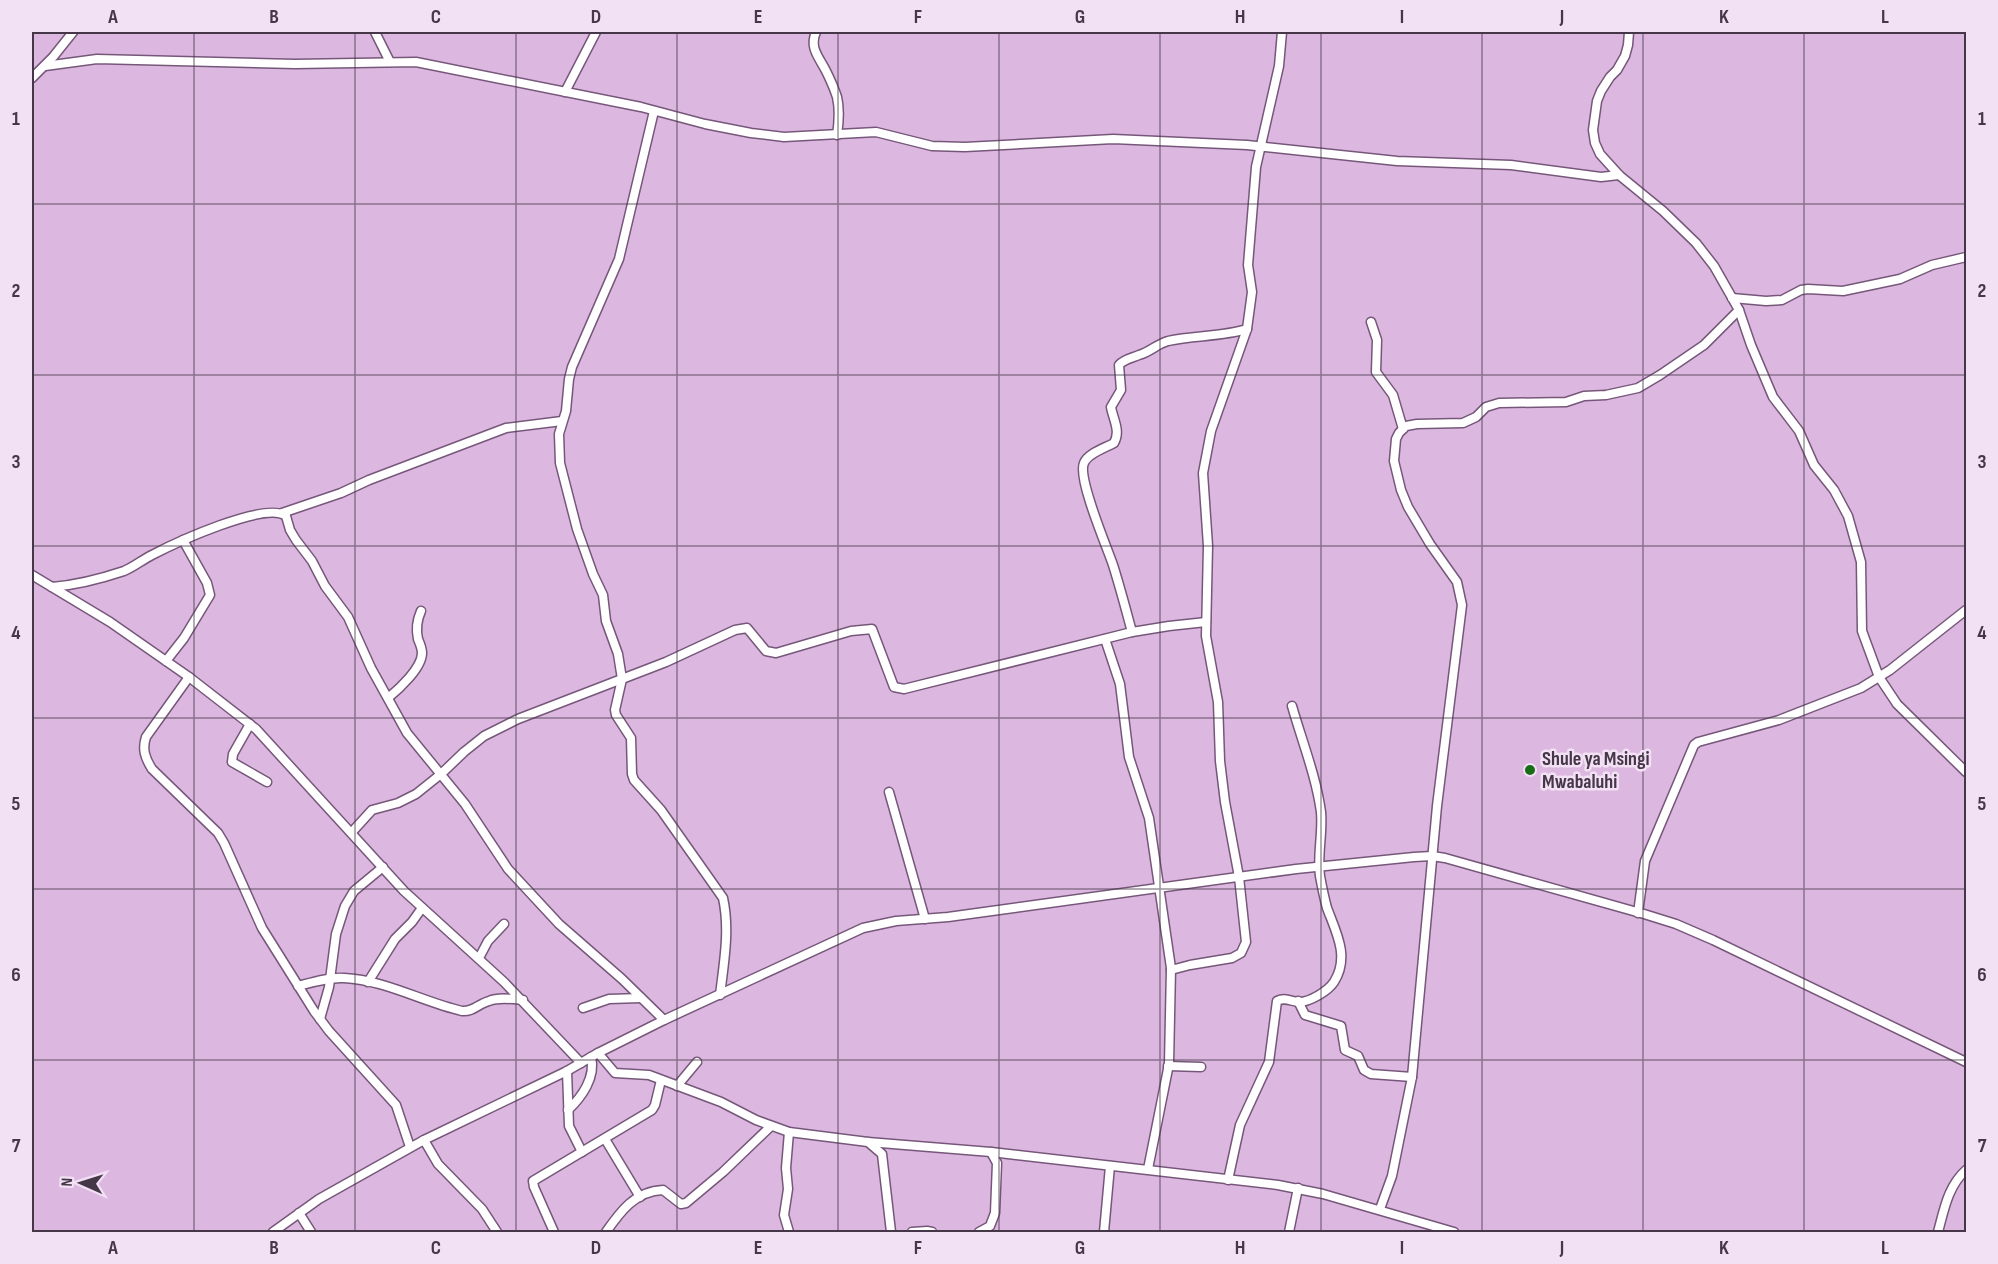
<svg xmlns="http://www.w3.org/2000/svg" width="1998" height="1264" font-family="'Sofia Sans Condensed',sans-serif">
	<style>
		.lines { fill: none; stroke-linecap: round; stroke-linejoin: round }
		.street-casing { stroke: #76577a; stroke-width: 11 }
		.street { stroke: #fff; stroke-width: 8 }
		.grid { fill: none; stroke: #453747; stroke-width: 1.5; stroke-opacity: 0.55 }
		.poi-dot { fill: #176d16; stroke: #f2e0f4; stroke-width: 2 }
		.labels { text-anchor: middle; stroke-width: 5; stroke-linejoin: round; paint-order: stroke }
		.poi-label { font-size: 20px; font-weight: bold; fill: #453747; stroke: #f2e0f4; text-anchor: start }
		.neatline { fill: none; stroke: #453747; stroke-width: 2 }
		.grid-label { font-size: 20px; text-anchor: middle; font-weight: bold; fill: #453747 }
	</style>
	<rect width="100%" height="100%" fill="#dcb8e0"/>
	<g class="lines">
		<g class="street-casing">
			<g id="street">
				<path d="M375,32l15,30"/>
				<path d="M816,32c-7,16 3,25 10,39 4,8 8,17 11,26 3,13 2,25 0,38"/>
				<path d="M1629,32l-1,13 -3,11 -8,14 -7,7 -9,14 -4,10 -4,29 2,13 5,11 19,21 44,36 33,32 18,23 25,44 12,35 22,52 26,34 15,34 20,25 14,26 13,46 1,69 17,46 18,27 69,68"/>
				<path d="M45,66l52,-7 198,5 121,-2 225,45 64,17 46,9 33,4 92,-5 56,14 33,1 148,-8 134,6 150,16 114,4 90,12 18,-2"/>
				<path d="M32,78l21,-21 20,-25"/>
				<path d="M565,92l31,-60"/>
				<path d="M654,111l-35,148 -47,108 -3,12 -3,32 -7,23 1,29 17,66 16,45 10,21 3,26 12,33 4,25 -7,31 1,5 15,23 1,36 2,6 27,30 62,88c7,32 1,64 -3,97"/>
				<path d="M1732,298l34,3 16,-1 19,-10 7,-1 35,2 57,-12 32,-14 34,-8"/>
				<path d="M1371,322l6,18 -1,32 17,23 10,34"/>
				<path d="M282,513l59,-20 28,-13 137,-52 56,-7"/>
				<path d="M32,575l78,47 79,55 67,52 148,162 100,91 77,81"/>
				<path d="M52,587c25,-2 48,-8 72,-16 10,-4 18,-11 28,-16 23,-12 113,-54 134,-39l4,14 6,10 16,21 13,25 23,31 23,51 36,65 58,71 43,65 51,55 63,55 42,41"/>
				<path d="M1132,632c-6,-22 -12,-45 -19,-67 -6,-18 -36,-87 -29,-102 4,-10 21,-15 30,-20 7,-12 -1,-24 -3,-36l10,-17 -2,-25c5,-6 13,-7 20,-10 11,-3 18,-11 29,-14 26,-6 53,-4 79,-12"/>
				<path d="M1105,639l15,45 9,73 20,61 22,150 -2,96 -21,105"/>
				<path d="M166,661l18,-23 26,-43 -3,-12 -24,-43"/>
				<path d="M189,677l-43,60c-4,12 -1,21 6,32l66,64 6,10 38,85 52,83 15,20 67,74 14,42"/>
				<path d="M388,698c11,-9 34,-30 34,-45 0,-5 -2,-9 -4,-14 -2,-9 -1,-19 3,-28"/>
				<path d="M250,724l-17,30 -1,8 35,20"/>
				<path d="M889,792l36,127"/>
				<path d="M352,832l20,-22 26,-7 18,-9 25,-20 23,-22 20,-16 34,-17 148,-57 69,-32 12,-2 19,23 10,2 75,-22 21,-2 22,58 10,2 228,-57 37,-6 37,-4"/>
				<path d="M1638,913l7,-52 49,-116 4,-3 81,-22 82,-32 29,-18 76,-60"/>
				<path d="M479,958l9,-17 16,-17"/>
				<path d="M1171,970l19,-5 42,-7 9,-5 5,-11 -7,-65 -14,-75 -5,-41 -2,-59 -12,-66 2,-90 -5,-73 8,-42 36,-102 5,-37 -4,-27 8,-98 23,-101 3,-34"/>
				<path d="M368,982l27,-43 17,-17 10,-14"/>
				<path d="M298,986c15,-4 31,-9 46,-8 41,2 79,24 118,33 11,1 16,-7 27,-10 10,-4 23,-2 34,-1"/>
				<path d="M1298,1001l7,14 36,11 4,24 13,6 6,14 7,4 41,3"/>
				<path d="M583,1008l26,-9 32,-1"/>
				<path d="M320,1019l9,-32 7,-53 9,-28 9,-15 29,-24"/>
				<path d="M598,1053l17,20 34,2 72,27 35,18 33,12 79,10 123,10 287,33 45,9 131,38"/>
				<path d="M1168,1066l33,1"/>
				<path d="M567,1071l2,55 13,26"/>
				<path d="M677,1086l20,-24"/>
				<path d="M568,1110c14,-13 28,-33 23,-53"/>
				<path d="M605,1139l35,58"/>
				<path d="M424,1140l14,24 44,45 15,23"/>
				<path d="M868,1142l14,12 9,78"/>
				<path d="M1228,1180l12,-55 29,-63 8,-61c8,-4 13,0 22,1 11,0 29,-11 35,-20 16,-25 2,-50 -7,-74 -3,-11 -5,-21 -7,-32 -3,-21 3,-42 1,-64 -5,-36 -19,-71 -29,-106"/>
				<path d="M1380,1209l12,-33 20,-99 25,-271 25,-201 -5,-23 -27,-38 -22,-37 -7,-17 -7,-29 2,-22 3,-6 7,-7 11,-2 46,-1 13,-6 10,-10 13,-4 67,-1 18,-6 22,-1 32,-7 22,-13 44,-30 35,-35"/>
				<path d="M299,1213l12,19"/>
				<path d="M273,1232l46,-33 105,-59 143,-69 31,-18 66,-33 199,-92 33,-7 52,-4 348,-48 118,-12 18,-1 13,2 199,56 32,10 37,16 253,122"/>
				<path d="M554,1232l-20,-45 -1,-6 119,-71 3,-5 6,-25"/>
				<path d="M606,1232c14,-20 29,-41 57,-42l18,14 5,-1 37,-31 48,-46"/>
				<path d="M789,1232l-5,-17 4,-26 -2,-21 3,-36"/>
				<path d="M912,1232l15,-1 5,1"/>
				<path d="M979,1232l11,-6 5,-13 2,-50 -6,-11"/>
				<path d="M1104,1232l6,-66"/>
				<path d="M1289,1232l9,-44"/>
				<path d="M1938,1232c6,-22 10,-46 28,-62"/>
			</g>
		</g>
		<use href="#street" class="street"/>
	</g>
	<path class="grid" d="M194,32v1200M355,32v1200M516,32v1200M677,32v1200M838,32v1200M999,32v1200M1160,32v1200M1321,32v1200M1482,32v1200M1643,32v1200M1804,32v1200M32,204h1934M32,375h1934M32,546h1934M32,718h1934M32,889h1934M32,1060h1934"/>
	<circle class="poi-dot" cx="1530" cy="770" r="6"/>
	<g class="labels">
		<g class="poi-label">
			<text x="1542" y="765">Shule ya Msingi<tspan x="1542" dy="23">Mwabaluhi</tspan></text>
		</g>
	</g>
	<rect width="1998" height="1264" fill="none" stroke="#f2e0f4" stroke-width="66"/>
	<g transform="translate(81 1183) rotate(273)" stroke="#f2e0f4" stroke-width="4.5" paint-order="stroke">
	<path d="M0-4.5L10 22L0 15L-10 22Z" fill="#453747"/>
	<text y="-9" font-size="16" font-weight="bold" text-anchor="middle" fill="#453747">N</text>
	</g>
	<rect x="33" y="33" width="1932" height="1198" class="neatline"/>
	<g class="grid-label">
		<text x="113" y="23">A</text>
		<text x="274" y="23">B</text>
		<text x="436" y="23">C</text>
		<text x="596" y="23">D</text>
		<text x="758" y="23">E</text>
		<text x="918" y="23">F</text>
		<text x="1080" y="23">G</text>
		<text x="1240" y="23">H</text>
		<text x="1402" y="23">I</text>
		<text x="1562" y="23">J</text>
		<text x="1724" y="23">K</text>
		<text x="1885" y="23">L</text>
		<text x="16" y="125">1</text>
		<text x="1982" y="125">1</text>
		<text x="16" y="297">2</text>
		<text x="1982" y="297">2</text>
		<text x="16" y="468">3</text>
		<text x="1982" y="468">3</text>
		<text x="16" y="639">4</text>
		<text x="1982" y="639">4</text>
		<text x="16" y="810">5</text>
		<text x="1982" y="810">5</text>
		<text x="16" y="981">6</text>
		<text x="1982" y="981">6</text>
		<text x="16" y="1152">7</text>
		<text x="1982" y="1152">7</text>
		<text x="113" y="1254">A</text>
		<text x="274" y="1254">B</text>
		<text x="436" y="1254">C</text>
		<text x="596" y="1254">D</text>
		<text x="758" y="1254">E</text>
		<text x="918" y="1254">F</text>
		<text x="1080" y="1254">G</text>
		<text x="1240" y="1254">H</text>
		<text x="1402" y="1254">I</text>
		<text x="1562" y="1254">J</text>
		<text x="1724" y="1254">K</text>
		<text x="1885" y="1254">L</text>
	</g>
</svg>
